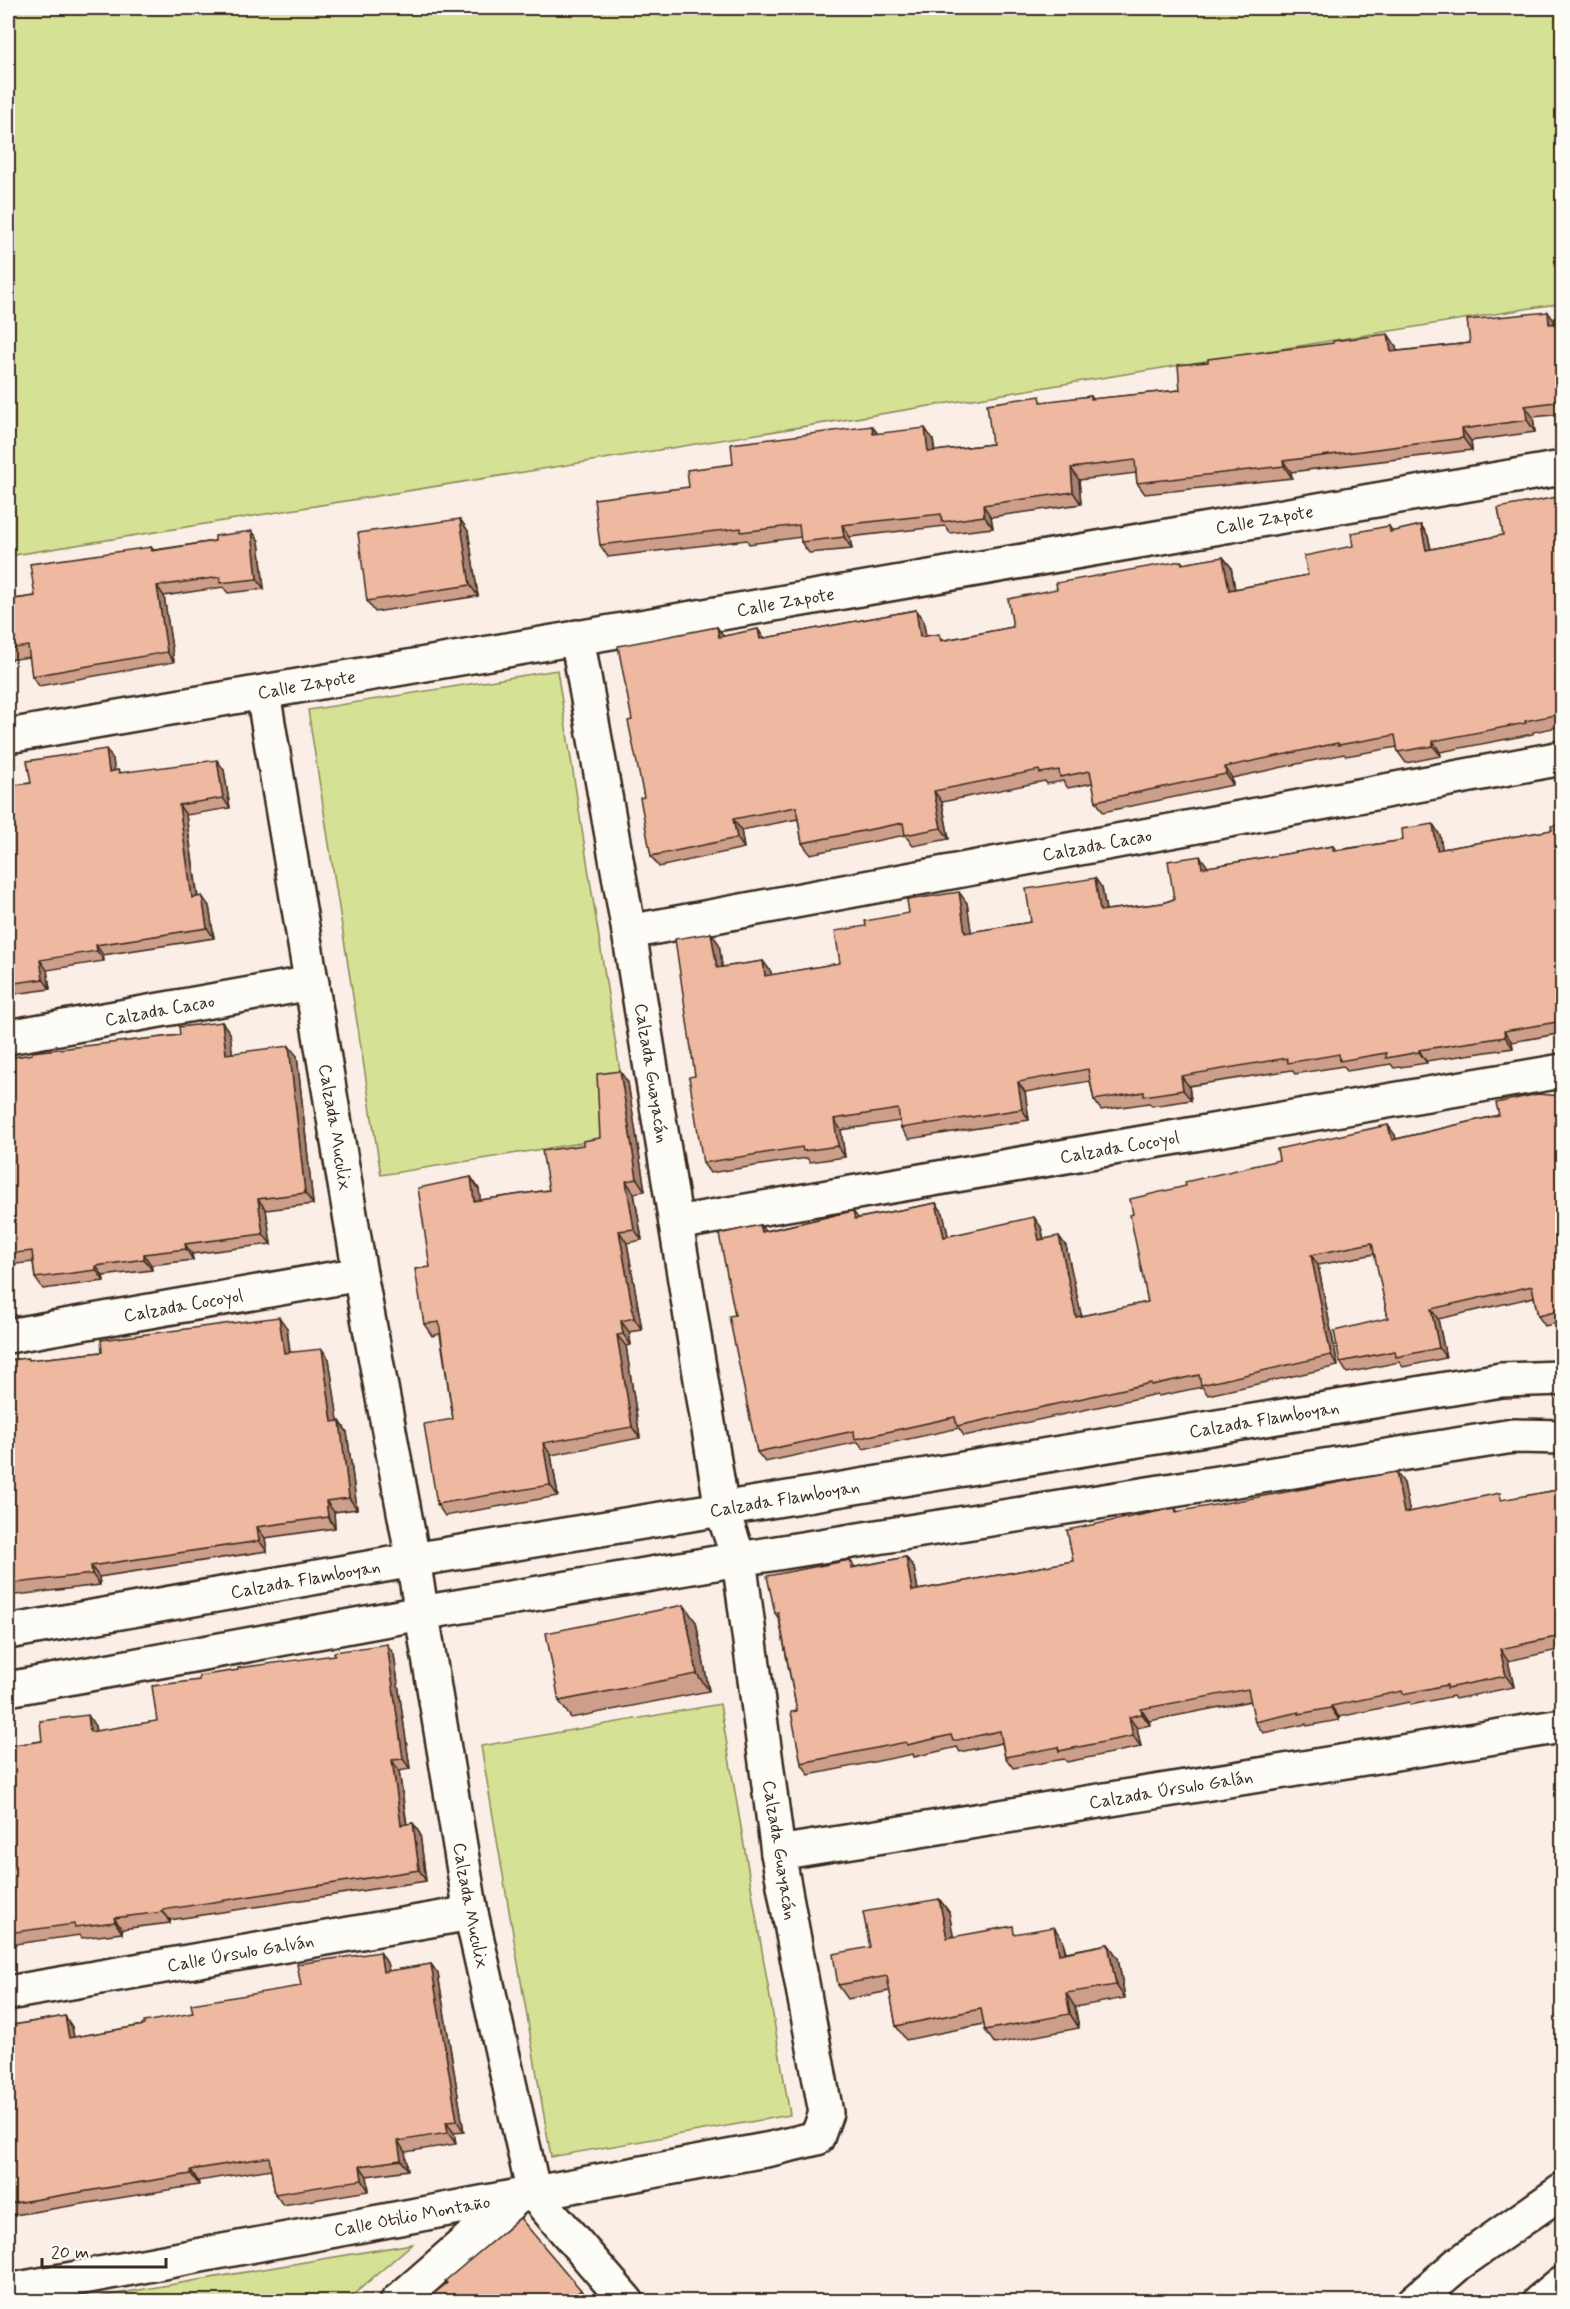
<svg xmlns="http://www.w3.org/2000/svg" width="1570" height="2309" font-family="Mynerve,sans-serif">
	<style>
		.green { fill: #d5e194; stroke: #888659; stroke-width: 1.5 }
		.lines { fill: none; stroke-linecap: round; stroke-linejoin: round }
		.minor-casing { stroke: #3b2a1e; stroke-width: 38 }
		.major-casing { stroke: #3b2a1e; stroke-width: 38 }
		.minor { stroke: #fdfcf7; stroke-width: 33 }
		.major { stroke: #fdfcf7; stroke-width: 33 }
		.wall { fill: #cd9e8a; stroke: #3b2a1e; stroke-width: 1.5 }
		.shaded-wall { fill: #a78171; stroke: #3b2a1e; stroke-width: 1.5 }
		.building { fill: #eeb8a1; stroke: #3b2a1e; stroke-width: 1.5 }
		.labels { text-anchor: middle; stroke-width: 6; stroke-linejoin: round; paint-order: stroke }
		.street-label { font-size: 18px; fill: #3b2a1e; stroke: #fdfcf7 }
	</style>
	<rect width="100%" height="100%" fill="#faeee6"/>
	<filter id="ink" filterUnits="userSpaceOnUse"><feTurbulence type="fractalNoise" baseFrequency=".0167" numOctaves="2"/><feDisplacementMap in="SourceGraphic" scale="12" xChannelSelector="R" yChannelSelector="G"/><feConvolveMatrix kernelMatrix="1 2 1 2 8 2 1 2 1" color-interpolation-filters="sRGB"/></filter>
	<g filter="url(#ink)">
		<g class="green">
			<path d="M8,8h1554v295l-1554,253z"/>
			<path d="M557,670l73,465 -249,40 -73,-465z"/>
			<path d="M720,1704l70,411 -239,42 -70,-411z"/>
			<path d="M412,2244l-66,57h-272z"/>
		</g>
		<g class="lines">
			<g class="minor-casing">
				<g id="minor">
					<path id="s1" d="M263,693l97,581 53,286 58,353 63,281 93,108"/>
					<path id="s2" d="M8,736l1554,-268"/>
					<path id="s3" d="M629,932l933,-174"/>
					<path id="s4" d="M8,1037l304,-54"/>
					<path id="s5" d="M676,1223l886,-152"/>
					<path id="s6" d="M8,1336l352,-62"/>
					<path id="s7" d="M778,1853l784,-127"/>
					<path id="s8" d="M8,1993l463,-80"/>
					<path id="s9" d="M8,2291l763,-142 46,-11 9,-25 -48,-260 -39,-294 -17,-49 -93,-578 -52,-295"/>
					<path d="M397,2302l119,-104"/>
					<path d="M1414,2302l44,-38 104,-73"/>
					<path d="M1539,2302l23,-19"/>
				</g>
			</g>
			<g class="major-casing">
				<g id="major">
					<path id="s10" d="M8,1632l405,-72 1088,-180 61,-2"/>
					<path d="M8,1689l413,-76 318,-54 774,-123 49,1"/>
				</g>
			</g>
			<use href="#minor" class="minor"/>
			<use href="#major" class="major"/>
		</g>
		<g class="wall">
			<path d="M1556,323h7v91l-30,3 2,15 -64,9 1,9 -181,22 1,6 -147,16 -8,-11 -1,-10 -57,7 2,24 -90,13 2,11 -43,5 -5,-7 -95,11 2,12 -43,4 -8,-11v-5l-52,7 -2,-4 -139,17 -8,-12 89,-58 44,-23 139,-38 6,8 55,6 2,11 57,-7 52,-42 47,-6 2,3 87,-9 216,-44 1,5 73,-8z"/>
			<path d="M1563,496v230l-30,6v2l-93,18 1,4 -35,7 -8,-11 -1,-5 -51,9 -2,-2 -112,24 1,7 -130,27 -7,-11 -3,-18 -25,5 -5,-7 -16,3 -2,-3 -103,21 7,37 -36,7 -8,-11 -95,19 -8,-11 -4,-24 -57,11 3,18 -85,19 -8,-11 -7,-59 -12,-77 85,-93 6,9 42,2 151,-28 7,10 3,16 18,4 69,-13 44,-38 124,-28 3,3 39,-7 8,10 4,22 73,-14 45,-29 36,-20 4,6 28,-7 7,11 3,13 72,-14z"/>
			<path d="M460,519l8,12 10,65 -103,16 -8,-11z"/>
			<path d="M252,531l7,10 5,48 -36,4 -5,-6 -59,9 10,66 -135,24 -7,-10 -2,-19 -22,3v-60l27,-4 116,-49 3,3 61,-9z"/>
			<path d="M113,759l1,12 4,-1 2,3 104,-3 6,38 -44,7 12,82 11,9 5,32 -111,17 1,6 -57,9 3,19 -42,6v-209l23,-3z"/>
			<path d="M1563,824v209l-51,9 1,6 -87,13 1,2 -33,5 -3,-4 -44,7 -4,-5 -48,8 -3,-4 -103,16 2,14 -39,6 -3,-3 -48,7 -7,-10 -4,-19 -65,11 4,28 -120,19 -8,-11 -1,-7 -59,9 4,27 -35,5 -3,-4 -97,15 -7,-10 -8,-87 16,-143 8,11 3,23 41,-6 8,11v3l69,-12 26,-37 101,-23 4,29 60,-10 71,-34 4,22 57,-7 11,-4 34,-32 125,-21 3,4 104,-15 2,14 110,-19z"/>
			<path d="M222,1022l8,11 2,20 65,3 16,148 -47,6 5,34 -79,10 1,6 -42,5 1,5 -49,6 1,5 -61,8 -8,-11 -2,-16 -25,3v-207l172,-23z"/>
			<path d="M628,1083l17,108 -11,2 8,47 -15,3 15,87 -13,2 2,13 -5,1 14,92 -89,17 7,41 -113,20 -8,-12 16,-85 -13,-85 -8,2 -8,-12 6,-57 41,-90 8,12 1,11 69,-10 34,-45 17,-7z"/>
			<path d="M1563,1096v226l-18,4 -7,-10 -4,-19 -96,22 8,39 -43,9 -4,-5 -52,11 -7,-11 48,-44 -13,-64 -57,11 20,101 -130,29 -6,-8 -43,9 -2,-2 -193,42 -5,-8 -96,21 -5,-7 -93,20 -8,-10 -22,-137 25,-90 5,6 88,-20 5,7 78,-15 7,10 5,23 93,-9 3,12 22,7 15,70 67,-14 -15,-88 53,-28 209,-51 1,4 103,-24z"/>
			<path d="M287,1328l3,24 39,7 9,63 2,-1 7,11 10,77 -23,3 1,16 -70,10 2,13 -168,26 1,8 -92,11v-236l20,-2 2,2 72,-8z"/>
			<path d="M1404,1483l5,29 95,-12 59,-11v160l-55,12 6,26 -59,12 -2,-3 -42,9 -2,-3 -70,15v3l-32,6 -1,-2 -43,9 -8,-11 -4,-21 -102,20 1,4 -13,3 4,19 -74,15 -3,-3 -51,9 -8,-11 -3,-14 -42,9 -3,-5 -43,10 -1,-3 -104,21 -8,-12 -4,-52 -18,-92 -4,-6 75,-53 5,7 51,-10 8,11 4,22 155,-29 102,-53 3,4z"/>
			<path d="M696,1622l13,69 -138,27 -12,-17z"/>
			<path d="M394,1655l16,114 -11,2 8,53 6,-1 7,11 6,47 -256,39v3l-48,6v4l-40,5 -2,-3 -72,10v-199l34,-5 53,-15 1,5 61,-10z"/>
			<path d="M939,1899l10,13 4,25 65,-3 45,7 3,11 42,-8 10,14 7,40 -50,9 4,21 -84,16 -10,-14 -1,-6 -78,16 -10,-14 -6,-35 -42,8 -10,-14 32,-38z"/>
			<path d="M380,1952l7,11 2,8 42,-7 7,10 26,158 -10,1 2,11 -51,8 3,18 -41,6 2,15 -86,14 -8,-11 -4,-25 -73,12 1,4 -191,31v-190l57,-10 7,11 2,10 70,-12 157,-39z"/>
			<path d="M581,2290l8,11h-164z"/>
		</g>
		<g class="shaded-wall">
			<path d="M1548,312l8,11 -7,1z"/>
			<path d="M1388,334l8,12 3,18 -8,-12z"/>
			<path d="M1525,406l8,11 2,15 -8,-12z"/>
			<path d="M872,426l8,11 -7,-3z"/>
			<path d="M925,428l8,12 3,24 -8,-12z"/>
			<path d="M1462,429l9,12 1,9 -9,-12z"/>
			<path d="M1283,461l8,11 1,6 -8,-12z"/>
			<path d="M1071,468l8,12 2,24 -8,-12z"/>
			<path d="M983,505l8,12 2,11 -9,-12z"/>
			<path d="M460,519l8,12 10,65 -8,-11z"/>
			<path d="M842,525l8,12 2,12 -8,-12z"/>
			<path d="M1421,525l7,11 5,25 -7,-11z"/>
			<path d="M252,531l7,10 5,48 -7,-10z"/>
			<path d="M1223,557l8,10 6,34 -8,-11z"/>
			<path d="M157,586l7,10 10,66 -7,-10z"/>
			<path d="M916,610l7,10 5,28 -8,-11z"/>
			<path d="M717,627l8,11 -6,-1z"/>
			<path d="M758,629l7,11 -5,-1z"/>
			<path d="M1555,691l8,11v16l-3,-4z"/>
			<path d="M1433,741l7,11 1,4 -8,-10z"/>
			<path d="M106,749l7,10 3,23 -7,-10z"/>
			<path d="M217,760l7,10 6,38 -7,-10z"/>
			<path d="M1225,767l7,11 1,7 -7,-11z"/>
			<path d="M934,791l8,11 7,37 -8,-11z"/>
			<path d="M179,805l7,10 13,93 -7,-10z"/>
			<path d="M733,819l8,11 3,18 -7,-10z"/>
			<path d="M1433,824l7,11 4,25 -7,-10z"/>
			<path d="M1200,856l8,11 2,12 -8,-11z"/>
			<path d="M1095,878l7,10 6,34 -8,-11z"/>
			<path d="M959,892l8,11 6,41 -8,-11z"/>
			<path d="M202,896l7,10 5,32 -7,-10z"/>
			<path d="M711,933l8,11 5,35 -7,-11z"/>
			<path d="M96,945l7,10 1,6 -7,-10z"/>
			<path d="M40,960l7,10 3,19 -7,-10z"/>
			<path d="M763,961l8,11 2,15 -8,-11z"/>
			<path d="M222,1022l8,11 4,31 -8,-10z"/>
			<path d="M1504,1031l8,11 1,6 -8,-11z"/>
			<path d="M289,1046l8,10 16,148 -8,-11z"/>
			<path d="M1419,1050l7,11 1,2 -8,-11z"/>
			<path d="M620,1071l8,12 17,108 -8,-12z"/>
			<path d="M1181,1076l8,10 2,14 -8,-10z"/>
			<path d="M1018,1082l7,10 4,28 -7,-11z"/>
			<path d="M834,1119l7,11 4,27 -7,-11z"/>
			<path d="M1388,1125l7,10 4,16 -7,-11z"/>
			<path d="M471,1177l8,12 3,23 -8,-11z"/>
			<path d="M626,1181l8,12 8,47 -8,-11z"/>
			<path d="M258,1199l8,11 5,34 -8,-10z"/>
			<path d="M936,1203l7,10 8,35 -7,-11z"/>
			<path d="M1034,1217l7,10 5,23 -7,-10z"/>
			<path d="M619,1231l8,12 15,87 -8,-12z"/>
			<path d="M1059,1236l7,10 18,81 -8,-10z"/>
			<path d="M185,1244l7,10 1,6 -7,-11z"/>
			<path d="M144,1254l7,11 1,5 -8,-11z"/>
			<path d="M1311,1255l7,10 20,101 -7,-11z"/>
			<path d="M96,1266l7,10 1,5 -8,-11z"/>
			<path d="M1431,1309l7,10 8,39 -7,-10z"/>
			<path d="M279,1317l8,11 4,36 -7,-11z"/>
			<path d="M621,1321l8,11 2,13 -8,-11z"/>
			<path d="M617,1335l9,11 14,92 -8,-11z"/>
			<path d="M322,1349l7,10 11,74 -8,-11z"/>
			<path d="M340,1421l7,11 10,77 -8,-11z"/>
			<path d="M543,1443l8,12 7,41 -8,-11z"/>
			<path d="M1396,1472l8,11 8,41 -8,-11z"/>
			<path d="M326,1501l8,11 1,16 -7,-11z"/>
			<path d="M257,1527l8,11 2,13 -8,-10z"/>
			<path d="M906,1557l8,11 6,34 -8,-11z"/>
			<path d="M91,1566l8,11 1,8 -8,-11z"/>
			<path d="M684,1605l12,17 13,69 -12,-17z"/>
			<path d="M387,1644l7,11 16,114 -7,-10z"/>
			<path d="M1500,1649l8,12 6,26 -8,-11z"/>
			<path d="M1331,1706l8,11v3l-8,-12z"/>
			<path d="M1141,1709l8,12 1,4 -8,-11z"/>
			<path d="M88,1715l7,11 2,17 -7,-11z"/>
			<path d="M1129,1717l8,11 4,19 -8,-11z"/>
			<path d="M392,1760l7,11 9,64 -7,-10z"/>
			<path d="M413,1823l7,11 6,47 -7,-11z"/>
			<path d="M939,1899l10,13 7,39 -9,-13z"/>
			<path d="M162,1910l8,10v3l-7,-11z"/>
			<path d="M114,1918l8,11v4l-7,-11z"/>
			<path d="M1054,1927l9,14 5,26 -9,-13z"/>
			<path d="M1108,1944l10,14 7,40 -9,-13z"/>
			<path d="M380,1952l7,11 4,19 -8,-10z"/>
			<path d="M431,1964l7,10 26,158 -7,-11z"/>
			<path d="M1066,1993l9,14 4,21 -9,-14z"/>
			<path d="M65,2016l7,11 4,21 -7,-10z"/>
			<path d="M446,2122l8,11 2,11 -8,-11z"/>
			<path d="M398,2141l7,11 3,18 -7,-10z"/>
			<path d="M360,2166l7,10 2,15 -7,-11z"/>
			<path d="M191,2170l7,11 1,4 -8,-11z"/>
		</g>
		<g class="building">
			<path d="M1548,312l1,12 14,-1v78l-38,5 2,14 -65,9 1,9 -180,23 1,5 -147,17 -2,-23 -64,8 2,24 -90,13 1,11 -42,6 -1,-8 -99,11 2,12 -43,5 -2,-17 -58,7v-4l-141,17 -6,-46 95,-12 -2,-17 46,-6 -2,-20 141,-18 1,8 52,-6 3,24 64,-8 -5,-40 53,-8 1,6 50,-6v3l89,-9 -2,-25 30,-3v-3l125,-16v-2l55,-7 3,18 79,-9 -3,-23z"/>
			<path d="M1563,496v194l-8,1 5,23 -35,7 1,2 -93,18v5l-35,6 -3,-17 -57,10v-2l-113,24 1,7 -130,27 -6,-30 -30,6 -1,-7 -19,3 -1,-3 -105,21 7,37 -36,7 -2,-12 -101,20 -6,-36 -63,12 4,19 -86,18 -11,-58 4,-1 -16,-76 4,-1 -14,-74 99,-19 2,10 39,-8 2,10 156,-29 4,27 19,-3 2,7 72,-14 -5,-28 49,-10 -1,-6 125,-22 1,3 41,-7 6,33 79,-15 -4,-19 49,-10 -2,-13 38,-7 1,6 31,-7 5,25 77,-15 -5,-27z"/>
			<path d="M460,519l10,66 -103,16 -9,-68z"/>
			<path d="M252,531l5,48 -37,4v-6l-63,9 10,66 -135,24 -4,-30 -20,3v-49l27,-4 -5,-32 121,-17 1,4 63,-10v-5z"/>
			<path d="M106,749l3,23 9,-2 1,3 98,-13 6,38 -44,7 13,93 10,-2 5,32 -111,17 1,6 -57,9 3,19 -35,5v-198l23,-3 -4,-22z"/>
			<path d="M1433,824l4,26 115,-20 -1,-4 12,-2v197l-59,10 1,6 -86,13v2l-33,6v-5l-46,8 -1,-7 -51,9 -1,-5 -106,18 2,14 -39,6v-4l-50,8 -6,-31 -70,13 4,27 -121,19 -3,-19 -64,10 4,27 -35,5 -1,-4 -99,16 -14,-86 6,-1 -20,-137 36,-6 6,35 46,-7 2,15 75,-13 -5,-32 31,-5 -1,-5 44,-8 -2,-13 52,-8 6,41 66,-11 -5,-33 69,-11 5,33 63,-8 11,-4 -6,-38 32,-5 2,12 131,-22v5l70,-11 -1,-11z"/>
			<path d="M222,1022l4,32 63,-8 16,147 -47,6 5,35 -78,10 1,5 -42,5v5l-48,7v4l-61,8 -3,-27 -24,3v-196l24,-4v-2l148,-17 -1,-8z"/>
			<path d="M620,1071l17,108 -11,2 8,48 -15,2 15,87 -13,3 2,13 -6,1 15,92 -89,16 7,42 -113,19 -13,-80 29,-5 -14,-97 -15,2 -9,-55 15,-2 -12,-79 53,-11 3,24 75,-11 -7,-39 41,-6v-4l17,-3 -3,-64z"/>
			<path d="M1538,1094l25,2v214l-25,6 -6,-30 -101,23 8,39 -43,9 -1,-6 -55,11 -6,-31 54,-13 -16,-75 -61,12 20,100 -130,30 -2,-10 -48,10v-2l-194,43 -2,-9 -100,22 -1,-8 -97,21 -28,-136 6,-1 -16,-81 41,-9 2,7 91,-21 2,8 81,-16 8,34 90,-20 5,23 20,-4 17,81 72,-15 -18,-87 3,-1 -3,-15 56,-13 -1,-4 94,-22 -2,-11 111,-24 4,15 107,-25 -3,-12z"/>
			<path d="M279,1317l5,36 38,-4 10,73 8,-1 9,77 -23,3 2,16 -71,10 2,14 -168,25 1,8 -84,10v-224l20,-2 1,2 73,-8 -1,-12z"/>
			<path d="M1396,1472l8,41 96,-20 1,7 62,-11v155l-2,-8 -61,13 6,27 -59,12v-3l-44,9 -1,-3 -71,15v2l-32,6v-2l-44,10 -7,-33 -107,20 1,5 -13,3 4,19 -74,15 -1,-4 -53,10 -5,-26 -47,10 -2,-6 -44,10 -1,-3 -105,21 -10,-51 6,-1 -19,-99 -3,1 -8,-37 83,-16 1,8 55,-11 6,34 161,-30 -6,-31 108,-22 1,4z"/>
			<path d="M684,1605l13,69 -138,27 -13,-68z"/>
			<path d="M387,1644l16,115 -11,1 9,65 12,-2 6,47 -257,40 1,2 -49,6 1,4 -40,5 -1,-3 -66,9v-187l34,-5 -2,-20 48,-6 2,17 67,-11 -5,-35 47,-6v-4l39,-6v-2l97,-13 -1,-3z"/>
			<path d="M939,1899l8,39 66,-12 1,8 40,-7 5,27 49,-10 8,41 -50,8 4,21 -85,16 -4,-21 -85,17 -9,-50 -49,9 -5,-31 37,-7 -7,-35z"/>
			<path d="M380,1952l3,20 48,-8 26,157 -11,1 2,11 -50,8 3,19 -41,6 2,14 -87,14 -6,-37 -78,13v4l-183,30v-178l57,-10 4,22 75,-13v-3l49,-9 -2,-9 110,-18 -4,-22z"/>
			<path d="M520,2218l61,72 -13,11h-143l22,-18 -2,-2z"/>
		</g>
	</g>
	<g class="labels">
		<g class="street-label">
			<text dy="6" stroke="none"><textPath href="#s2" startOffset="1275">Calle Zapote</textPath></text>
			<text dy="6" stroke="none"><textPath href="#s2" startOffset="789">Calle Zapote</textPath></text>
			<text dy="6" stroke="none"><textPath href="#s2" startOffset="303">Calle Zapote</textPath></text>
			<text dy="6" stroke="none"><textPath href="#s3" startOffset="476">Calzada Cacao</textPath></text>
			<text dy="6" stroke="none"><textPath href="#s4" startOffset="154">Calzada Cacao</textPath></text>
			<text transform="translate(652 1073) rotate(81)" y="6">Calzada Guayacán</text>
			<text dy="6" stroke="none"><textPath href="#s1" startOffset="440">Calzada Muculix</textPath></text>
			<text dy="6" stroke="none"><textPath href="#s5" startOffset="450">Calzada Cocoyol</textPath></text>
			<text dy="6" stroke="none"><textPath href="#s6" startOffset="178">Calzada Cocoyol</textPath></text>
			<text dy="6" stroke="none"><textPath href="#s10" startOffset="1274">Calzada Flamboyan</textPath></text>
			<text dy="6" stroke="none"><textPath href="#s10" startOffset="788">Calzada Flamboyan</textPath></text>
			<text dy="6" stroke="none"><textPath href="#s10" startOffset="302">Calzada Flamboyan</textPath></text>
			<text dy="6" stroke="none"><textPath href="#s7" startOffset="398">Calzada Úrsulo Galán</textPath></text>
			<text transform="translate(780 1850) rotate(81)" y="6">Calzada Guayacán</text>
			<text dy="6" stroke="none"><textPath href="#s1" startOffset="1230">Calzada Muculix</textPath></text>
			<text dy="6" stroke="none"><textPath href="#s8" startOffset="236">Calle Úrsulo Galván</textPath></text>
			<text dy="6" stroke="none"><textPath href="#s9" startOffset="411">Calle Otilio Montaño</textPath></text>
		</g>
	</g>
	<rect width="1570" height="2309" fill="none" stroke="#fdfcf7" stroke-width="30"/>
	<rect x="15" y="15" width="1540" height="2279" fill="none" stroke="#3b2a1e" stroke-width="2" filter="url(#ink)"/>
	<path d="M42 2258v9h124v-9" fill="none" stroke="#3b2a1e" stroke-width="3"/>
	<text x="51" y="2258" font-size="18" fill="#3b2a1e" stroke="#fdfcf7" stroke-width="4.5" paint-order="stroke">20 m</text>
</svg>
